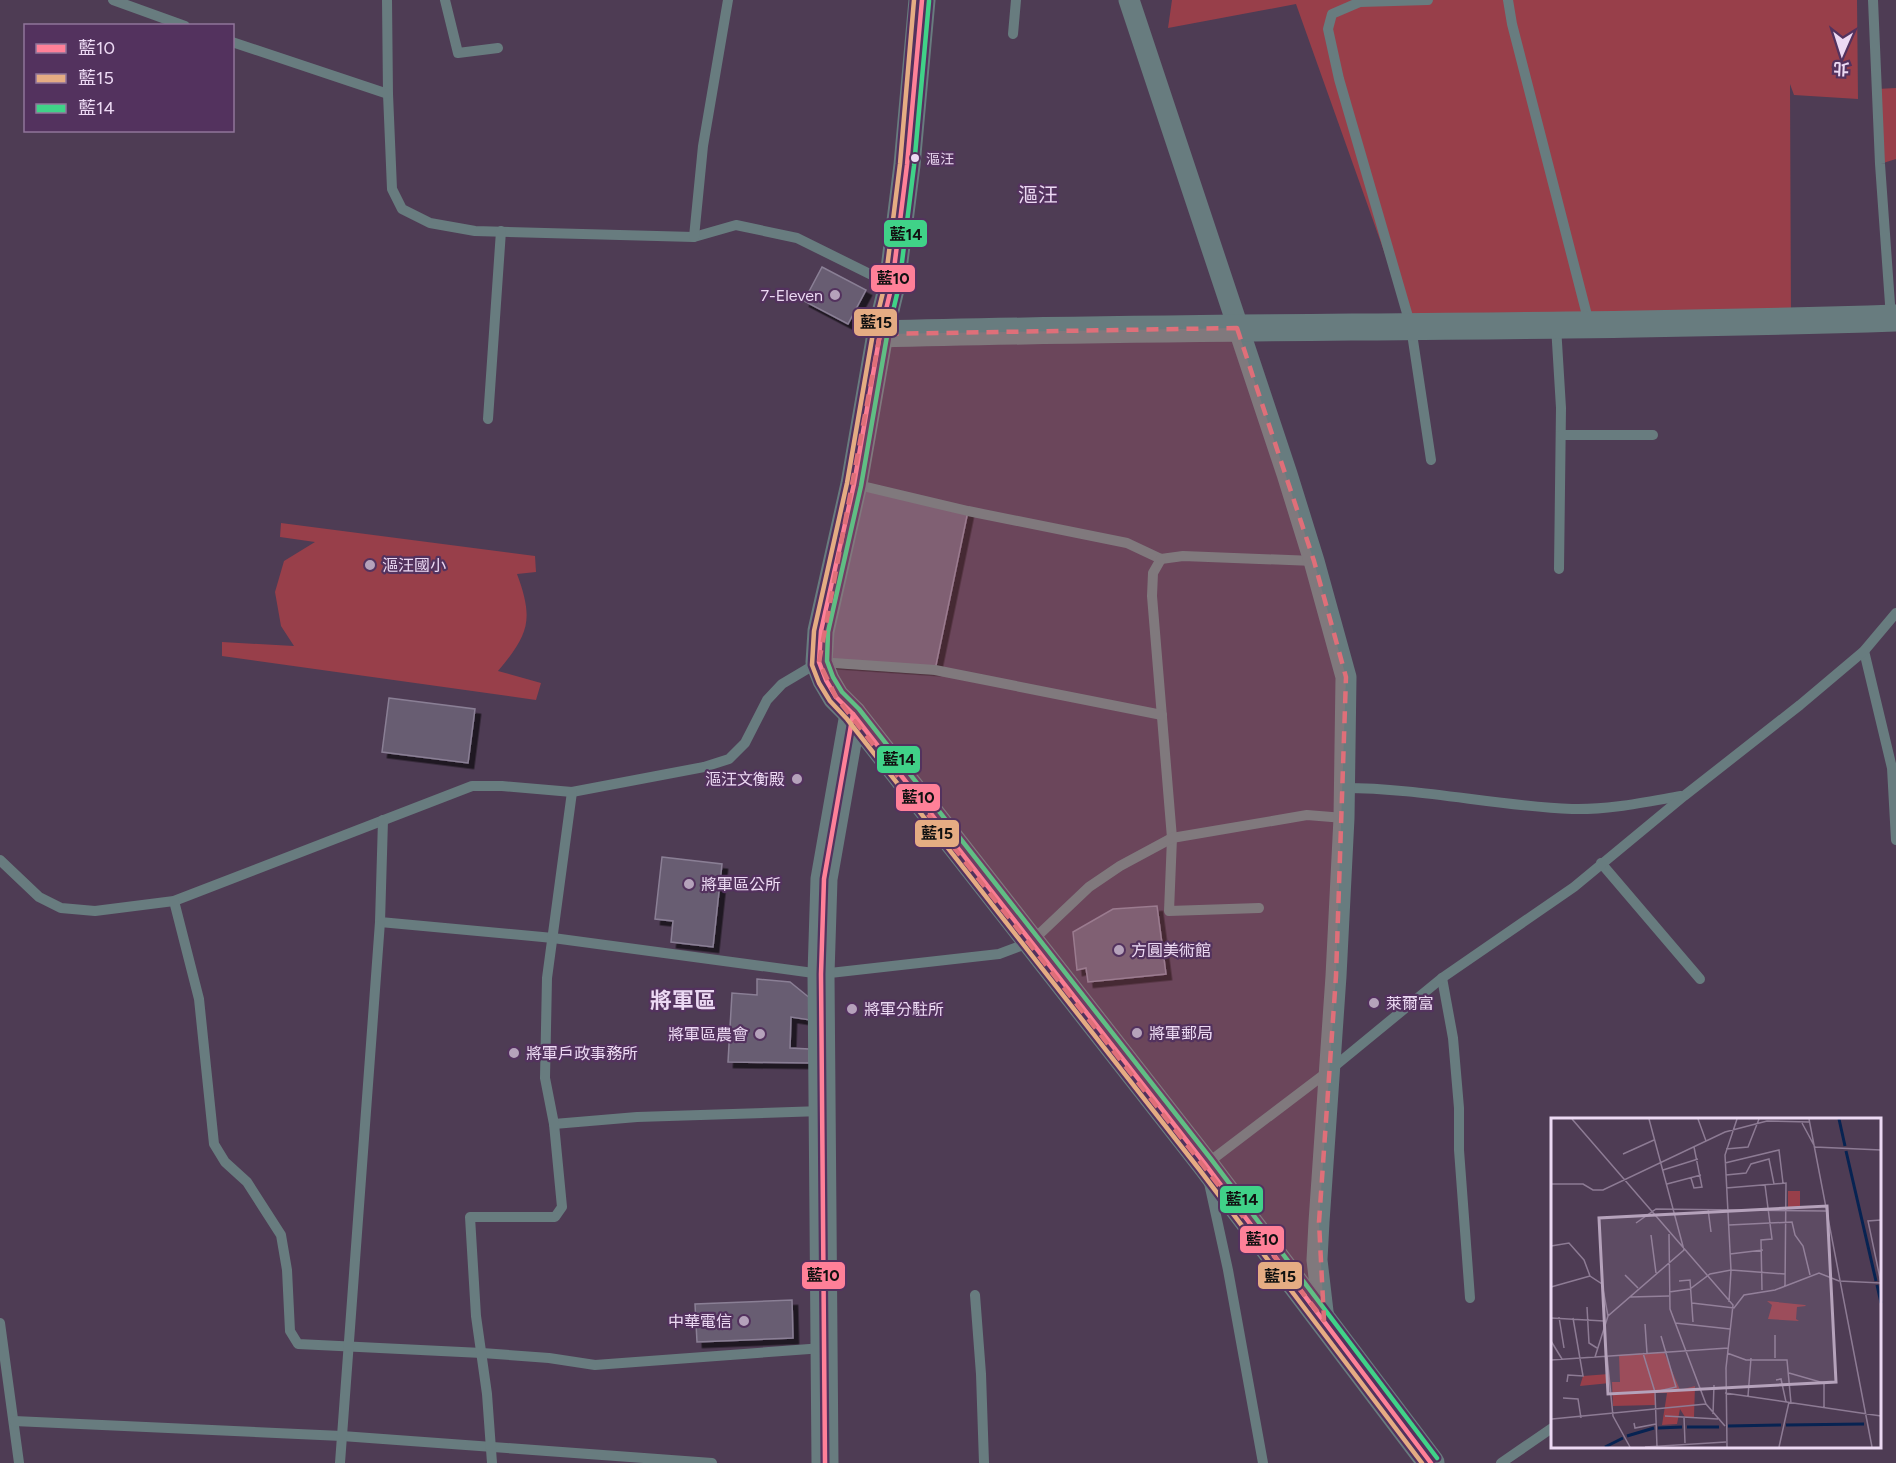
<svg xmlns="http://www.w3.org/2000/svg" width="1896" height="1463" font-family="Figtree,'Noto Sans TC',sans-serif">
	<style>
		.green { fill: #983f4a }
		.building { fill: #685d72; stroke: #8a7f95; stroke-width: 1.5; filter: url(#shadow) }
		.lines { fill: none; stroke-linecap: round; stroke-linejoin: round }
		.service { stroke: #687c7f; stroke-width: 10 }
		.minor { stroke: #687c7f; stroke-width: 21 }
		.tertiary { stroke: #687c7f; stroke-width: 27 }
		.bus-1-casing { stroke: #53325e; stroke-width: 9 }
		.bus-2-casing { stroke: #53325e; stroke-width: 9 }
		.bus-3-casing { stroke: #53325e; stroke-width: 9 }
		.bus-1 { stroke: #ff8098; stroke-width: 4.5 }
		.bus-2 { stroke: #e5ac83; stroke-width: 4.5 }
		.bus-3 { stroke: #40d288; stroke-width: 4.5 }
		.marked { fill: #df6f79; fill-opacity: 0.2; stroke: #df6f79; stroke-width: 4.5; stroke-dasharray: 12 8; stroke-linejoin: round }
		.bus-dot { fill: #ecd9f3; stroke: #53325e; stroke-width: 2 }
		.poi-dot { fill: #b5a2bb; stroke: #53325e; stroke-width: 2 }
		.labels { text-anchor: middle; stroke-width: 4.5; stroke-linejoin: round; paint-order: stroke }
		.bus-label { font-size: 14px; fill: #ecd9f3; stroke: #53325e; text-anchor: start }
		.poi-label { font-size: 16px; fill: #ecd9f3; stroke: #53325e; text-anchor: start }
		.quarter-label { font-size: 20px; fill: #ecd9f3; stroke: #53325e }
		.district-label { font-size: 22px; font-weight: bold; fill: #ecd9f3; stroke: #53325e }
		.inset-river { fill: none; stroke: #072352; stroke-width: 3 }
		.inset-road { fill: none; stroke: #8d7b94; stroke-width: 1.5 }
		.view { fill: #b5a2bb; fill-opacity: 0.15; stroke: #b5a2bb; stroke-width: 3 }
		.inset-edge { fill: none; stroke: #ecd9f3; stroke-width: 3 }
		.line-badge { stroke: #53325e; stroke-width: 2 }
		.pale-badge-label { font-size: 16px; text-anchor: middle; font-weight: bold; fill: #111 }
	</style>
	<defs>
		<filter id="shadow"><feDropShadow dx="5.5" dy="5.5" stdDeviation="0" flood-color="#0009"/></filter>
	</defs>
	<rect width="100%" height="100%" fill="#4e3c54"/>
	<g class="green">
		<path d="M1172,0h685l1,99 -64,-4 -4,-11 1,236 -380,7 -115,-323 -128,24z"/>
		<path d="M1896,88v71l-16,5 -3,-75z"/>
		<path d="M281,523l254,33 1,16 -19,2c17,46 12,60 -19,97l43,12 -5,17 -314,-44v-14l72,4 -13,-20 -6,-34 9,-31 31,-19 -35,-5z"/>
	</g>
	<g class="building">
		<path d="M822,267l44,23 -18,34 -44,-23z"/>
		<path d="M854,484l114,27 -33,159 -116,-8z"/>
		<path d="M389,698l86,11 -7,54 -86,-11z"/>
		<path d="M662,857l60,7 -9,83 -42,-5 2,-21 -18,-2z"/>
		<path d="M1157,906l9,68 -78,8 -2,-14 -9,2 -4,-38 40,-23z"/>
		<path d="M757,979l33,3 21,17 -1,21 -19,-3 -1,31 19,1v14l-81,-1 4,-69 25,2z"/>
		<path d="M792,1300l1,38 -96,4 -2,-38z"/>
	</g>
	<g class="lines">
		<g class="service">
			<path d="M113,0l72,26"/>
			<path d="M387,0l1,94 4,95 10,20 28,14 45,8 219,6 42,-12 61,13 95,47"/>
			<path d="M445,0l13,53 40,-5"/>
			<path d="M1428,0l-68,2 -28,12 -4,15 11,50 72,248 20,133"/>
			<path d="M1508,0l4,24 77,299"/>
			<path d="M1873,0l7,164 11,154"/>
			<path d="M1013,34l3,-34"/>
			<path d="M232,42l156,52"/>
			<path d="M694,237l9,-91 25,-146"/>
			<path d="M1556,326l5,82 -2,161"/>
			<path d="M488,419l13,-188"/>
			<path d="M1561,435h92"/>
			<path d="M854,484l114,27 159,32 34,16 22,-3 131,5"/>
			<path d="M1161,559l-8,14 -1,23 20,242 -3,73 90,-3"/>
			<path d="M1864,651l28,117 4,72"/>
			<path d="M1344,788c77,0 152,18 228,21 37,1 74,-7 109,-13"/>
			<path d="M0,860l39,37 22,11 34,3 79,-10 298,-115h30l70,6 132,-25 25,-8 16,-16 22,-43 15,-16 37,-22 116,8 227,45"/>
			<path d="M1601,863l99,116"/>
			<path d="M174,901l25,98 15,145 11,18 22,20 34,53 6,35 3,61 8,13 184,9 67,5 46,7 228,-17"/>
			<path d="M380,922l173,16 268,36 178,-20 32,-12 58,-55 31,-21 52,-28 135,-23 37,3"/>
			<path d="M1442,978l11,60 6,70v42l11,148"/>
			<path d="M554,1124l83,-7 185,-6"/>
			<path d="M1205,1165l125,-95 112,-92 132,-91 110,-91 116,-91 64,-54 32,-38"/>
			<path d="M1209,1183l19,87 35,193"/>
			<path d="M975,1295l6,79 3,89"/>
			<path d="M0,1323l19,140"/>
			<path d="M14,1421l328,15 370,27"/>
			<path d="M340,1463l40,-541 3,-102"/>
			<path d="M492,1463l-5,-69 -11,-78 -6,-99h85l7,-10 -8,-83 -9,-46 2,-100 25,-186"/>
			<path d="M1501,1463l51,-35"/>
		</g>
		<path class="minor" d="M1129,0l158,474 27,87 32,116 -2,141 -8,158 -17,246 -2,38 7,60"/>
		<g class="tertiary">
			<path d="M922,0l-15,165 -15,120 -12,49 -26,150 -33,147 -2,31 7,18 10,17 17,17 352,450 226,299"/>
			<path d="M880,334c339,-9 678,-5 1016,-16"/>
			<path d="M825,1463l-4,-489 3,-95 29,-165"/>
		</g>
		<g class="bus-1-casing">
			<g id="bus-1">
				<path d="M922,0l-15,165 -15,120 -12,49 -26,150 -33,147 -2,31 7,18 10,17 17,17 352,450 226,299"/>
				<path d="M825,1463l-4,-489 3,-95 29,-165"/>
			</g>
		</g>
		<g class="bus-2-casing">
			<path id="bus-2" d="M914,0l-14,164 -15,120 -12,49 -26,150 -33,148 -2,34 7,18 11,18 17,18 352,450 223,294"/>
		</g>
		<g class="bus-3-casing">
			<path id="bus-3" d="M929,1l-15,165 -15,120 -12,50 -26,150 -33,146 -1,29 6,16 9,15 17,17 352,450 226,299"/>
		</g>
		<use href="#bus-1" class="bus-1"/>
		<use href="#bus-2" class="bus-2"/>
		<use href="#bus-3" class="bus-3"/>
	</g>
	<path class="marked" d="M1237,328l77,233 32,116 -10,299 -17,246 5,98 -488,-623 -17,-35 61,-328z"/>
	<circle class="bus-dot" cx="915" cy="158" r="5"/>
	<g class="poi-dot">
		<circle cx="835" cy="295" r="6"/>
		<circle cx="370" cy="565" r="6"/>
		<circle cx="797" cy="779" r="6"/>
		<circle cx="689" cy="884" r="6"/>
		<circle cx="1119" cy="950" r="6"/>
		<circle cx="1374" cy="1003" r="6"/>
		<circle cx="852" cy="1009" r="6"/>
		<circle cx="1137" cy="1033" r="6"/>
		<circle cx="760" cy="1034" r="6"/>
		<circle cx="514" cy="1053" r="6"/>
		<circle cx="744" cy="1321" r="6"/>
	</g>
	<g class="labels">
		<g class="bus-label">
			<text x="926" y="164">漚汪</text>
		</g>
		<g class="poi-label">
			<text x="823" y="301" text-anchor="end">7-Eleven</text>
			<text x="382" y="571">漚汪國小</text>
			<text x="785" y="785" text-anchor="end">漚汪文衡殿</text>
			<text x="701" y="890">將軍區公所</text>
			<text x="1131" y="956">方圓美術館</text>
			<text x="1386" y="1009">萊爾富</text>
			<text x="864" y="1015">將軍分駐所</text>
			<text x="1149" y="1039">將軍郵局</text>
			<text x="748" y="1040" text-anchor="end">將軍區農會</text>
			<text x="526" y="1059">將軍戶政事務所</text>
			<text x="732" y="1327" text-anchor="end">中華電信</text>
		</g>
		<g class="quarter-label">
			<text x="1038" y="202">漚汪</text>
		</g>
		<g class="district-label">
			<text x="683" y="1008">將軍區</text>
		</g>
	</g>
	<g transform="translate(1551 1118)">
		<rect width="330" height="330" fill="#4e3c54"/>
		<path d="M237,73h12v17h-12zM216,183l38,4 1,1 -9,1 -1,12 3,2 -31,-2 4,-14zM113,234l16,38 15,-4 -1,31h-9l-5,-8 -3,15 -15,1 5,-32h-12v12l-42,1 -1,-24h8l-1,-27zM58,256l1,9 -30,3 3,-10z" fill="#983f4a"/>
		<path class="inset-river" d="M288,1l6,27M295,33l30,130M326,167l4,18M235,307l78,-1M177,308l53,-1M136,309h32M107,310l24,-1M76,318l27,-8M54,329l18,-9"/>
		<path class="inset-road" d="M21,1l161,186 -7,63 1,79M147,1l8,22M258,1l63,328M251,5l13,24 66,3M175,31l22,-2 11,-28M72,36l31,-14M174,45l54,-13 4,33M112,52l35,-11M175,57l20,-2 5,-9 18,-5 5,25M140,60l3,10 8,-1 -8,-40M0,66h32l10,6h10l122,-58 42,-11 42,1M116,66l34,-9M175,70l60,-5 -1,103M157,91l3,23M85,105l20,-14 170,2M178,107l63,-3 3,13 8,11 7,29M118,116l1,75 36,95 19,22M100,117l5,38M0,128l18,-3 15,17 6,16 12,8 6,32M179,136l33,-4M74,157l13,13M128,163l11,-1 3,42M0,169l39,-11M211,172l-1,-50 11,-1 -7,-54M118,174l21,-3 20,-15 21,-4 54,4M79,179l39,-1M178,184l2,-32 -6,-115 12,-36M141,185l42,5 10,-13 31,-5 44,-17 20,8 42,2 -13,-62 13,-1M36,189l2,36 8,5M8,199l5,31M0,200l53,3M124,205l55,6M94,206l2,29M0,223l11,18M92,235l12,39 2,55M176,235l19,7h41l4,43M56,238l6,60 17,31M44,239l13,-41 76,-66 -35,-131M224,240v-23M0,242l177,-12M238,255l35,10v24M225,262l5,-1 5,23M16,264l1,-7 15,1 -10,-58M104,274l21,-5 -15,-51M174,275l156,23M197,278l3,-38M12,280l15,1 3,19M0,281v24M162,296l1,-29M114,298l53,3M133,299l1,26M1,301l154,-15M83,305l1,5 21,-4M94,329l81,-5M228,329l10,-45"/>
		<path class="view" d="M276,88l9,176 -228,12 -9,-176z"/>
		<rect width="330" height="330" class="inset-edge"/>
	</g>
	<g class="line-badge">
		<rect x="883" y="219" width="45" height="29" rx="6" fill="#40d288"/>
		<rect x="870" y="264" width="46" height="29" rx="6" fill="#ff8098"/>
		<rect x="853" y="308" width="45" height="29" rx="6" fill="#e5ac83"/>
		<rect x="876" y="745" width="45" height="29" rx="6" fill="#40d288"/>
		<rect x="895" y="783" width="46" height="29" rx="6" fill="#ff8098"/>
		<rect x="914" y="819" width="46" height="29" rx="6" fill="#e5ac83"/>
		<rect x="1219" y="1185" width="45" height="29" rx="6" fill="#40d288"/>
		<rect x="1239" y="1225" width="46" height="29" rx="6" fill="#ff8098"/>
		<rect x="801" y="1261" width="45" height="29" rx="6" fill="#ff8098"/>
		<rect x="1257" y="1261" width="46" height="29" rx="6" fill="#e5ac83"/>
	</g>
	<g class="pale-badge-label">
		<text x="906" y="240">藍14</text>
		<text x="893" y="284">藍10</text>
		<text x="876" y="328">藍15</text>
		<text x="899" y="765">藍14</text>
		<text x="918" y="803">藍10</text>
		<text x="937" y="839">藍15</text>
		<text x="1242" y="1205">藍14</text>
		<text x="1262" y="1245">藍10</text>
		<text x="823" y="1281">藍10</text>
		<text x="1280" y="1282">藍15</text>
	</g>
	<rect x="24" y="24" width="210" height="108" fill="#53325e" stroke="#90759a" stroke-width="1.5"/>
	<rect x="36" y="44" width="30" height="9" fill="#ff8098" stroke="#90759a" stroke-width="1.5"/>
	<text x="78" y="54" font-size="18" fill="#ecd9f3">藍10</text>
	<rect x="36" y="74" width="30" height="9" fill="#e5ac83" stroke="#90759a" stroke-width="1.5"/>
	<text x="78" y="84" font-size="18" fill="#ecd9f3">藍15</text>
	<rect x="36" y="104" width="30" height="9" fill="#40d288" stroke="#90759a" stroke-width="1.5"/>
	<text x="78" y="114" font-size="18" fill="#ecd9f3">藍14</text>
	<g transform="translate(1842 54) rotate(183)" stroke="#53325e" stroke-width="4.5" paint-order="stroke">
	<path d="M0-4.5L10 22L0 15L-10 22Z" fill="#ecd9f3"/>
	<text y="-9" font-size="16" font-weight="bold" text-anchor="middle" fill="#ecd9f3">北</text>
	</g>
</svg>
